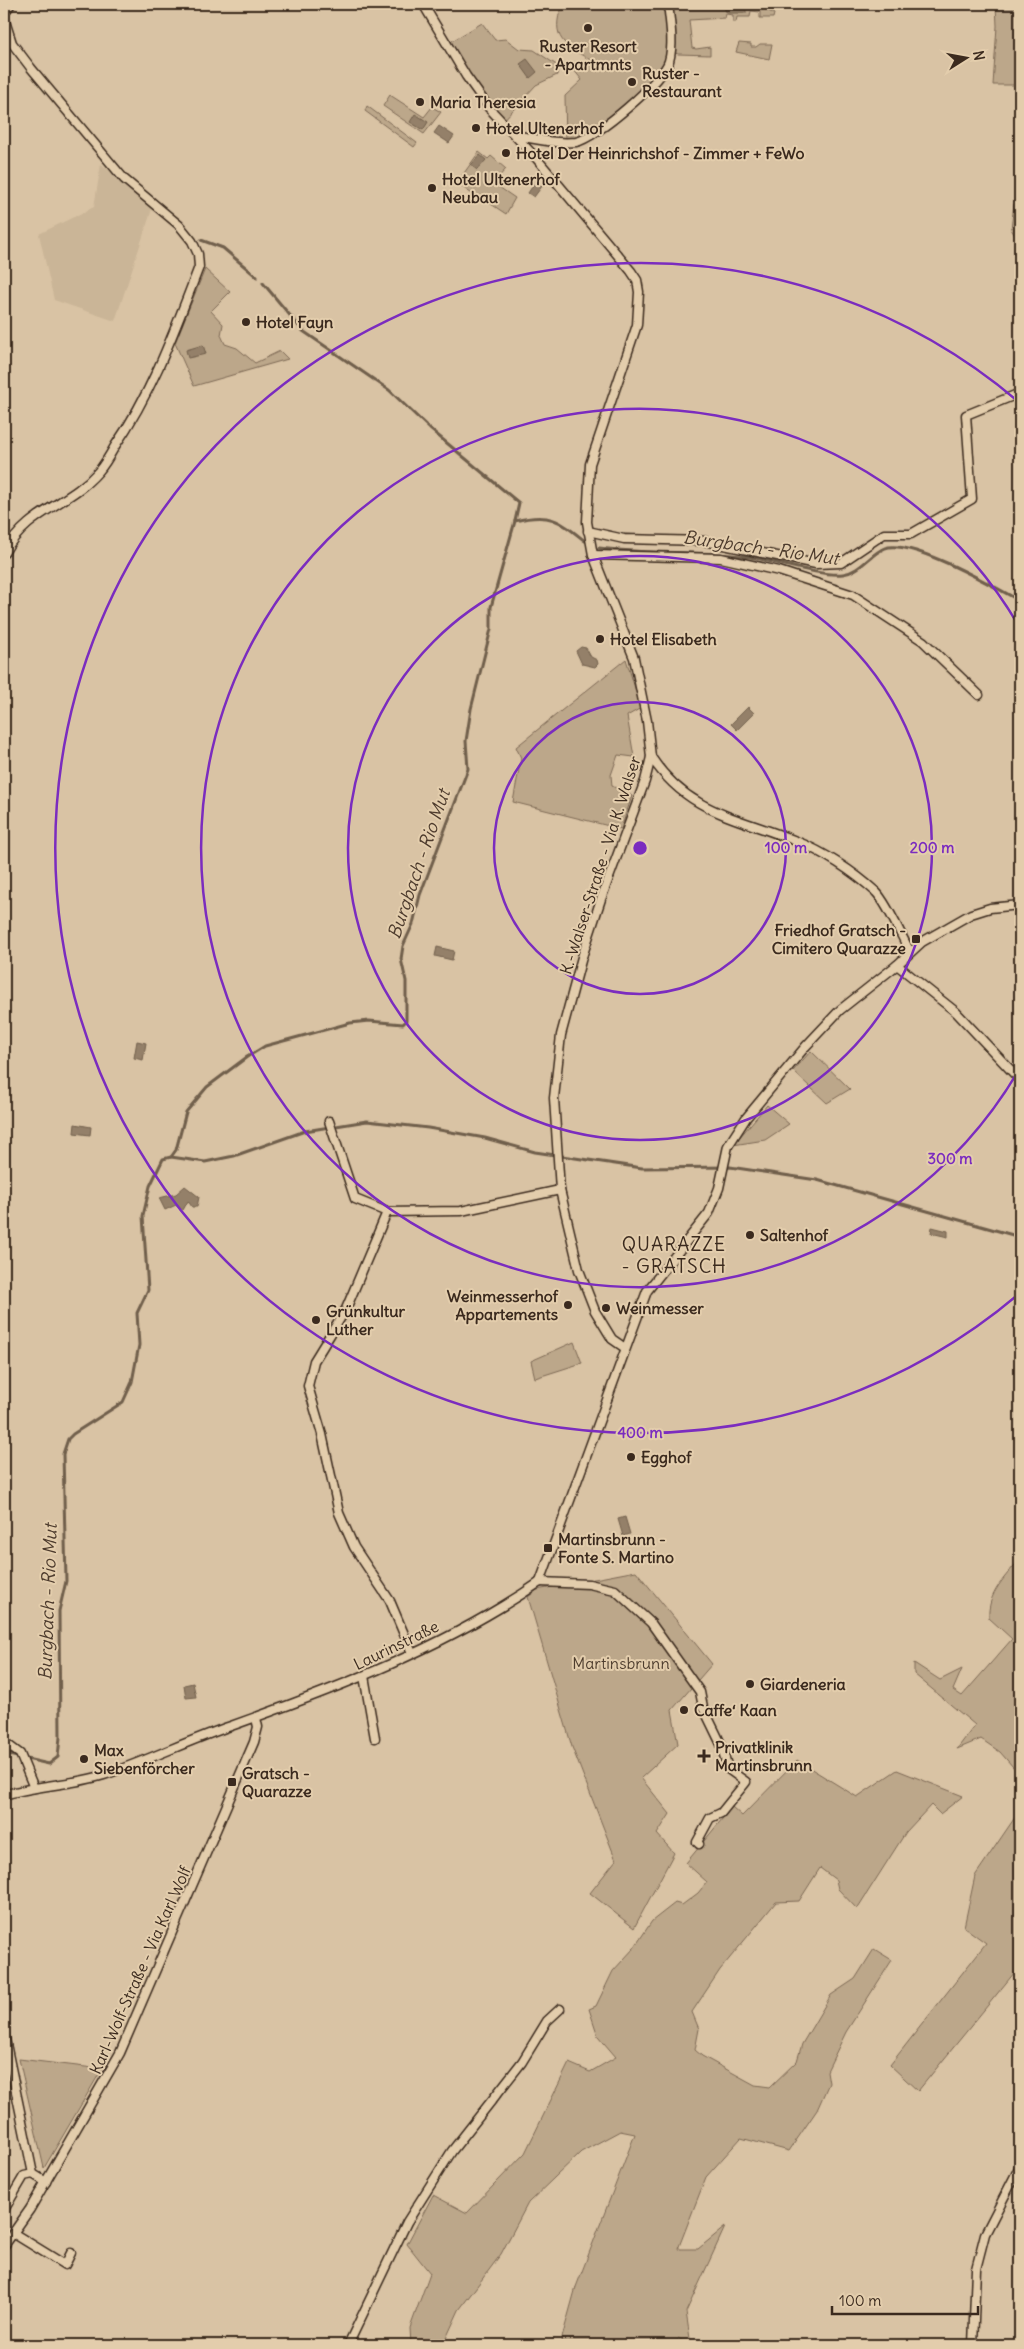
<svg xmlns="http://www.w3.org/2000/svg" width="1024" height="2349" font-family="Delius,sans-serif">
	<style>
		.built { fill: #cab597 }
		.green { fill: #bca78a; stroke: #7c6854 }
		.water { fill: #948069; stroke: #705e4b }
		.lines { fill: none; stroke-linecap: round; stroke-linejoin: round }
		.stream { stroke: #705e4b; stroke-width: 3 }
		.street-casing { stroke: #3b2a1e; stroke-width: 11 }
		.street { stroke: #e3cdac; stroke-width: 8 }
		.ring { fill: none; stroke: #7b2cbf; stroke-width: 2.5 }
		.poi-dot { fill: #3b2a1e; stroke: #e3cdac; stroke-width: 2 }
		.labels { text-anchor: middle; stroke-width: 4; stroke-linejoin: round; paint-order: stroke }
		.poi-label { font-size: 16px; font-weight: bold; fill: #3b2a1e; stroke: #e3cdac; text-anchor: start }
		.street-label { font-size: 16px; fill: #3b2a1e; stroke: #e3cdac }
		.park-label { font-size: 16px; fill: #4e3d2e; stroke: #e3cdac }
		.water-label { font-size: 18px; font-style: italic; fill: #4d3b2d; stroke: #e3cdac }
		.quarter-label { font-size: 19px; letter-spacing: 1px; fill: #3b2a1e; stroke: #e3cdac }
		.centre { fill: #7b2cbf; stroke: #e3cdac; stroke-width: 2.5 }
		.ring-label { font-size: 15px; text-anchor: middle; font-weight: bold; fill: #7b2cbf; stroke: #e3cdac; stroke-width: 4; stroke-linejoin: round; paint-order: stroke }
	</style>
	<rect width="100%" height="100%" fill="#d9c3a4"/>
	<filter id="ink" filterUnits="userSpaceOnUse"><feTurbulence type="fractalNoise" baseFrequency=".02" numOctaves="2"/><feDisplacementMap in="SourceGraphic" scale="10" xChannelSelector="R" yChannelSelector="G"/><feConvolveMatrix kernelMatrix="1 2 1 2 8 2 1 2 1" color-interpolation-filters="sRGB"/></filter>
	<g filter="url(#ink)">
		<path class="built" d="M101,164l52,42 -38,115 -61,-21 -15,-66 55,-27z"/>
		<g class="green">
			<path d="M578,4h90l2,23 -4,42 -71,65 -29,8 -1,-46 17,-16 -9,-11 19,-8c-23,-14 -41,-20 -32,-50l18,-4z"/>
			<path d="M681,4h75l18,10 -1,4h-13v-6l-9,-1 -1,6h-13l-1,5h-3v-7l-7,-1 -1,4 -36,2 3,28 4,1 14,-2v8l-32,-1 -5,-2 -1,-43z"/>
			<path d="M996,4h24v81h-27l4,-59z"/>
			<path d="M482,23l13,17 11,-1 13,10 15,1 24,16 -1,9 -21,10 -34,37 -55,-78z"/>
			<path d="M739,43l12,1v3h5l4,-3h12l-3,15 -33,-7z"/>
			<path d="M390,95l34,22 8,-10 9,5 -17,22 -41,-28z"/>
			<path d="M367,106l50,37 -3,4 -49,-36z"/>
			<path d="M479,152l9,7 3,-3 15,13 -13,14 22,15 -9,16 -21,-14 -2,2 -26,-19z"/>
			<path d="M1020,203v41l-9,-15 3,-25z"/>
			<path d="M205,269l25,23 -19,19 12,13 -2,11 4,9 12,4 18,15 25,-12 8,8 -94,27 -19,-43z"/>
			<path d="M626,659l15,49 -14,8 7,41 -16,-2 -7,20 1,11 20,10 -11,33 -108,-27 8,-44 -5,-11z"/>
			<path d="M811,1051l39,38 -23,14 -34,-32z"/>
			<path d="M767,1105l22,19 -24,16 -32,5z"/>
			<path d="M574,1342l8,21 -47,15 -4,-17z"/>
			<path d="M1020,1559v216l-20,-23 -19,-13 -24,10 18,-24 -61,-51v-11l26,17 22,-11 -9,21 9,6 50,-57 -23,-21c-2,-24 16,-41 31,-59z"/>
			<path d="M636,1571l76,93 -40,46 6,34 -37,34 29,36 -13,20 17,19 -40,75 -44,-35 26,-33 -44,-113 -44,-150 9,-7z"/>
			<path d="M797,1760l60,37 40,-27 66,26 -23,18 -9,-9 -25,27 -49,77 -19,-20 -2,-9 -16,-12 -21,33 -23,1 -56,68 -28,42 7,17 -4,21 7,6 53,29 15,2 27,-26 5,-17 29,-49 24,-16 19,-30 18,11 -46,72 -19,39 2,12 -12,27 -28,41 -48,-13 -35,39 -28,72h20l27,-22 -39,85 5,33 -13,-7 -4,7h-114l16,-58 59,-153 -15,-3 -39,21 -53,51 -27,51 -42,56 -16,35h-32l-1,-17 20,-55 -23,-29 26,-49 34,18 58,-60 44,-90 21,9 26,-15 -18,-21 -9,-27 7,-3 17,-35 21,-23 18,-27 23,-18 7,2 16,-12 9,-11 -21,-19 46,-56 10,9z"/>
			<path d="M1020,1810v158l-1,-1 -101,124 -28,-26 96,-122 -22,-16 11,-51z"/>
			<path d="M19,2059l83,10 -58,99z"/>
		</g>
		<g class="water">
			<path d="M726,4h20v9h-19l-3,-5z"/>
			<path d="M527,59l10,13 -7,6 -10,-14z"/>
			<path d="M415,114l13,8 -5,8 -13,-8z"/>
			<path d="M439,126l15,10 -5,7 -15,-10z"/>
			<path d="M480,155l6,5 -9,10 -6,-5z"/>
			<path d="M536,181l7,4 -9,12 -6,-4z"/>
			<path d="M203,345l3,9 -18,4 -2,-8z"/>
			<path d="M581,647l5,1 5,9 6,3 1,4 -3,3 -13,-3 -6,-13z"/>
			<path d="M748,707l6,6 -17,17 -6,-6z"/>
			<path d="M437,947l17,4 -2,9 -17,-4z"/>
			<path d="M137,1041l9,2 -3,17 -9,-2z"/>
			<path d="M75,1124l16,3 -1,8 -16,-2z"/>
			<path d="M185,1186l14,11 -2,10h-5l-4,-6 -5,9 -7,-5 -11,5 -6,-12 17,-4z"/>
			<path d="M932,1227l16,4v6l-17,-4z"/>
			<path d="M625,1517l5,17 -7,2 -5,-17z"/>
			<path d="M193,1683l3,14 -10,1 -2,-13z"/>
		</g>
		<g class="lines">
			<g class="stream">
				<path d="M201,240l22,8 34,29"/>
				<path d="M263,283l40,48 86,59 41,39 89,74 -4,18"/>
				<path d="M599,548c50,7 101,2 151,9 25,4 71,20 93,17 17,-2 27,-20 42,-26 25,-10 110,39 135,53"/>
				<path d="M171,1157l34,5 29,-6 71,-25 62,-10 61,7 57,10 50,14 107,16 88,-1 87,13 203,57"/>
				<path d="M4,1754l45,10 9,-7 2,-20 -1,-126 7,-30 -3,-127 5,-15 5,-5 50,-32 9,-20 7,-37 -2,-32 11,-23 -5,-74 7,-30 13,-27 8,-2 5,-7 10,-38 21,-25 40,-30 18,-11 85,-23 19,-2 34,3 3,-3v-40l-5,-22 2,-13 10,-22 7,-29 48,-126 -2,-28 5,-32 20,-80v-22l24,-86c35,-9 44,-1 70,20"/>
			</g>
			<g class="street-casing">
				<g id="street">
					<path d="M423,4l43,72 23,32 48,51 94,112 6,9 2,12 -2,33 -47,139 -3,58 6,33 41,103 13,63 4,36 -6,24 -44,118 -19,58 -21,78 -7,63 6,92 19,80 16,41 17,28 13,9"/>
					<path d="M4,13l7,-9"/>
					<path d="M4,18l8,25 19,25 93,111 55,46 13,16 6,13 1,13c-24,62 -46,124 -84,179 -5,9 -10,18 -17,26 -29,33 -70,38 -94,81"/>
					<path d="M515,135c20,4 40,9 61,7 19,-3 88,-62 93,-81 5,-17 1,-40 -1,-57"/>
					<path d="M588,531l36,8 80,2 112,23 25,-1 43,-29h27l61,-35 -6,-84 54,-22"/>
					<path d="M593,555l128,3 58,13 74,24 70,46 56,54"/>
					<path d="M651,757c38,57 87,60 145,84 28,11 58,31 80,51 11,11 26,45 34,60"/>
					<path d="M897,965l59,47 64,68"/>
					<path d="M329,1121l26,78 32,13 -41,97 -32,52 -6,25 14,48 17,79 15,34 36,54 22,52"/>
					<path d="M387,1212l74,-1 99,-21"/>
					<path d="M540,1582l107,-291 62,-78 10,-25 9,-42 18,-28 60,-72 34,-36 57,-45 25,-23 49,-28 19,-6 30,-3"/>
					<path d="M540,1582l49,2 26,6 36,33 49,69 3,15 18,37 7,25 18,13 -25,31 -11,5 -13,24 2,2"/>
					<path d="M364,1676l11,62"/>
					<path d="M4,1742l16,12 14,34"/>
					<path d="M4,1795c33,-10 68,-10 100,-20 43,-14 85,-35 127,-49 107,-38 215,-79 309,-144"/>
					<path d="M4,2034l29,140 13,8"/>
					<path d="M4,2210l20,-34 9,-2"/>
					<path d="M13,2233l52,32 6,-12"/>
					<path d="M4,2246l26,-37 90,-156 134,-311 4,-15 -2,-9"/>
					<path d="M348,2345l59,-123 45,-71 70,-89 25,-41 13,-12"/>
					<path d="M973,2345l3,-76 9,-35 35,-68"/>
				</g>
			</g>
			<use href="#street" class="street"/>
		</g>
	</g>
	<g class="ring">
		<circle cx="640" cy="848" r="146"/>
		<circle cx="640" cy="848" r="292"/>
		<path d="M1020 1068A439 439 0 1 1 1020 628"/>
		<path d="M1020 1293A585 585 0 1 1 1020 403"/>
	</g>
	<g class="poi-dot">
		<circle cx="588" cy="28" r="5"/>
		<circle cx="632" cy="82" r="5"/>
		<circle cx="420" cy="102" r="5"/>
		<circle cx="476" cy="128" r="5"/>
		<circle cx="506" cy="153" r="5"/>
		<circle cx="432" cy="188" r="5"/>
		<circle cx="246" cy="322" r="5"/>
		<circle cx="600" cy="639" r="5"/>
		<rect x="911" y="934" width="10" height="10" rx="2.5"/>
		<circle cx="750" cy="1235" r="5"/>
		<circle cx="568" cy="1305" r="5"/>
		<circle cx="606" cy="1308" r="5"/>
		<circle cx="316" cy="1320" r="5"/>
		<circle cx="631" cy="1457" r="5"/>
		<rect x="543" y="1543" width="10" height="10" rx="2.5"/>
		<circle cx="750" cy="1684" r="5"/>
		<circle cx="684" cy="1710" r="5"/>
		<path d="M701.5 1748.5h5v5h5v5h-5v5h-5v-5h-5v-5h5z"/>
		<circle cx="84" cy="1759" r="5"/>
		<rect x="227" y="1777" width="10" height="10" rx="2.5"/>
	</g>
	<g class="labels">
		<g class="poi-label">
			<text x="588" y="52" text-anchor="middle">Ruster Resort<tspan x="588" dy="18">- Apartmnts</tspan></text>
			<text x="642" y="79">Ruster -<tspan x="642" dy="18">Restaurant</tspan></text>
			<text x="430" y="108">Maria Theresia</text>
			<text x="486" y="134">Hotel Ultenerhof</text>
			<text x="516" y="159">Hotel Der Heinrichshof - Zimmer + FeWo</text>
			<text x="442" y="185">Hotel Ultenerhof<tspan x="442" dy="18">Neubau</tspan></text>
			<text x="256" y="328">Hotel Fayn</text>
			<text x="610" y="645">Hotel Elisabeth</text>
			<text x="906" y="936" text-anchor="end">Friedhof Gratsch -<tspan x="906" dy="18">Cimitero Quarazze</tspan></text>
			<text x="760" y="1241">Saltenhof</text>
			<text x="558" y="1302" text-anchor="end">Weinmesserhof<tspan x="558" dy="18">Appartements</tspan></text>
			<text x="616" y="1314">Weinmesser</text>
			<text x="326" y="1317">Grünkultur<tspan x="326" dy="18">Luther</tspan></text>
			<text x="641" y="1463">Egghof</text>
			<text x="558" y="1545">Martinsbrunn -<tspan x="558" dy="18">Fonte S. Martino</tspan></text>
			<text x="760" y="1690">Giardeneria</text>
			<text x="694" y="1716">Caffe‘ Kaan</text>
			<text x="715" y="1753">Privatklinik<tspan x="715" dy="18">Martinsbrunn</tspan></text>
			<text x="94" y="1756">Max<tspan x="94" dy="18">Siebenförcher</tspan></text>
			<text x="242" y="1779">Gratsch -<tspan x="242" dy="18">Quarazze</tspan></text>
		</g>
		<g class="street-label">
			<text transform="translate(600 865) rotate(-72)" y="6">K.-Walser-Straße - Via K. Walser</text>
			<text transform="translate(396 1645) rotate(-26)" y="6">Laurinstraße</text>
			<text transform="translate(140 1970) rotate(-66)" y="6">Karl-Wolf-Straße - Via Karl Wolf</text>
		</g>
		<g class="park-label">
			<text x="621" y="1669">Martinsbrunn</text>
		</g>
		<g class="water-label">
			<text transform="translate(761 548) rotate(8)" y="6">Burgbach - Rio Mut</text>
			<text transform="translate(419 864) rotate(-71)" y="6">Burgbach - Rio Mut</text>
			<text transform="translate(48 1602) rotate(-88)" y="6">Burgbach - Rio Mut</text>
		</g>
		<g class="quarter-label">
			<text x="674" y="1251">QUARAZZE<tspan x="674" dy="22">- GRATSCH</tspan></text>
		</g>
	</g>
	<circle cx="640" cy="848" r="8" class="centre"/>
	<g class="ring-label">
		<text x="786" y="853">100 m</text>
		<text x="932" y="853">200 m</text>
		<text x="950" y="1164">300 m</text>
		<text x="640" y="1438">400 m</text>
	</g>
	<rect width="1024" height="2349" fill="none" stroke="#e3cdac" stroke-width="20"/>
	<rect x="10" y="10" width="1004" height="2329" fill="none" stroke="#3b2a1e" stroke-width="2" filter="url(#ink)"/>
	<g transform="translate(966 58) rotate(79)" stroke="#e3cdac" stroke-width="4" paint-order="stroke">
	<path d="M0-4L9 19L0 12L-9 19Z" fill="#3b2a1e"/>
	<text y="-8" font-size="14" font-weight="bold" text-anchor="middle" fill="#3b2a1e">N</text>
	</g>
	<path d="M832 2306v8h146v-8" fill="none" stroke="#3b2a1e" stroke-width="2.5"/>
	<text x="839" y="2306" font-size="15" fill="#3b2a1e" stroke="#e3cdac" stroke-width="4" paint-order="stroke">100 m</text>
</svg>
